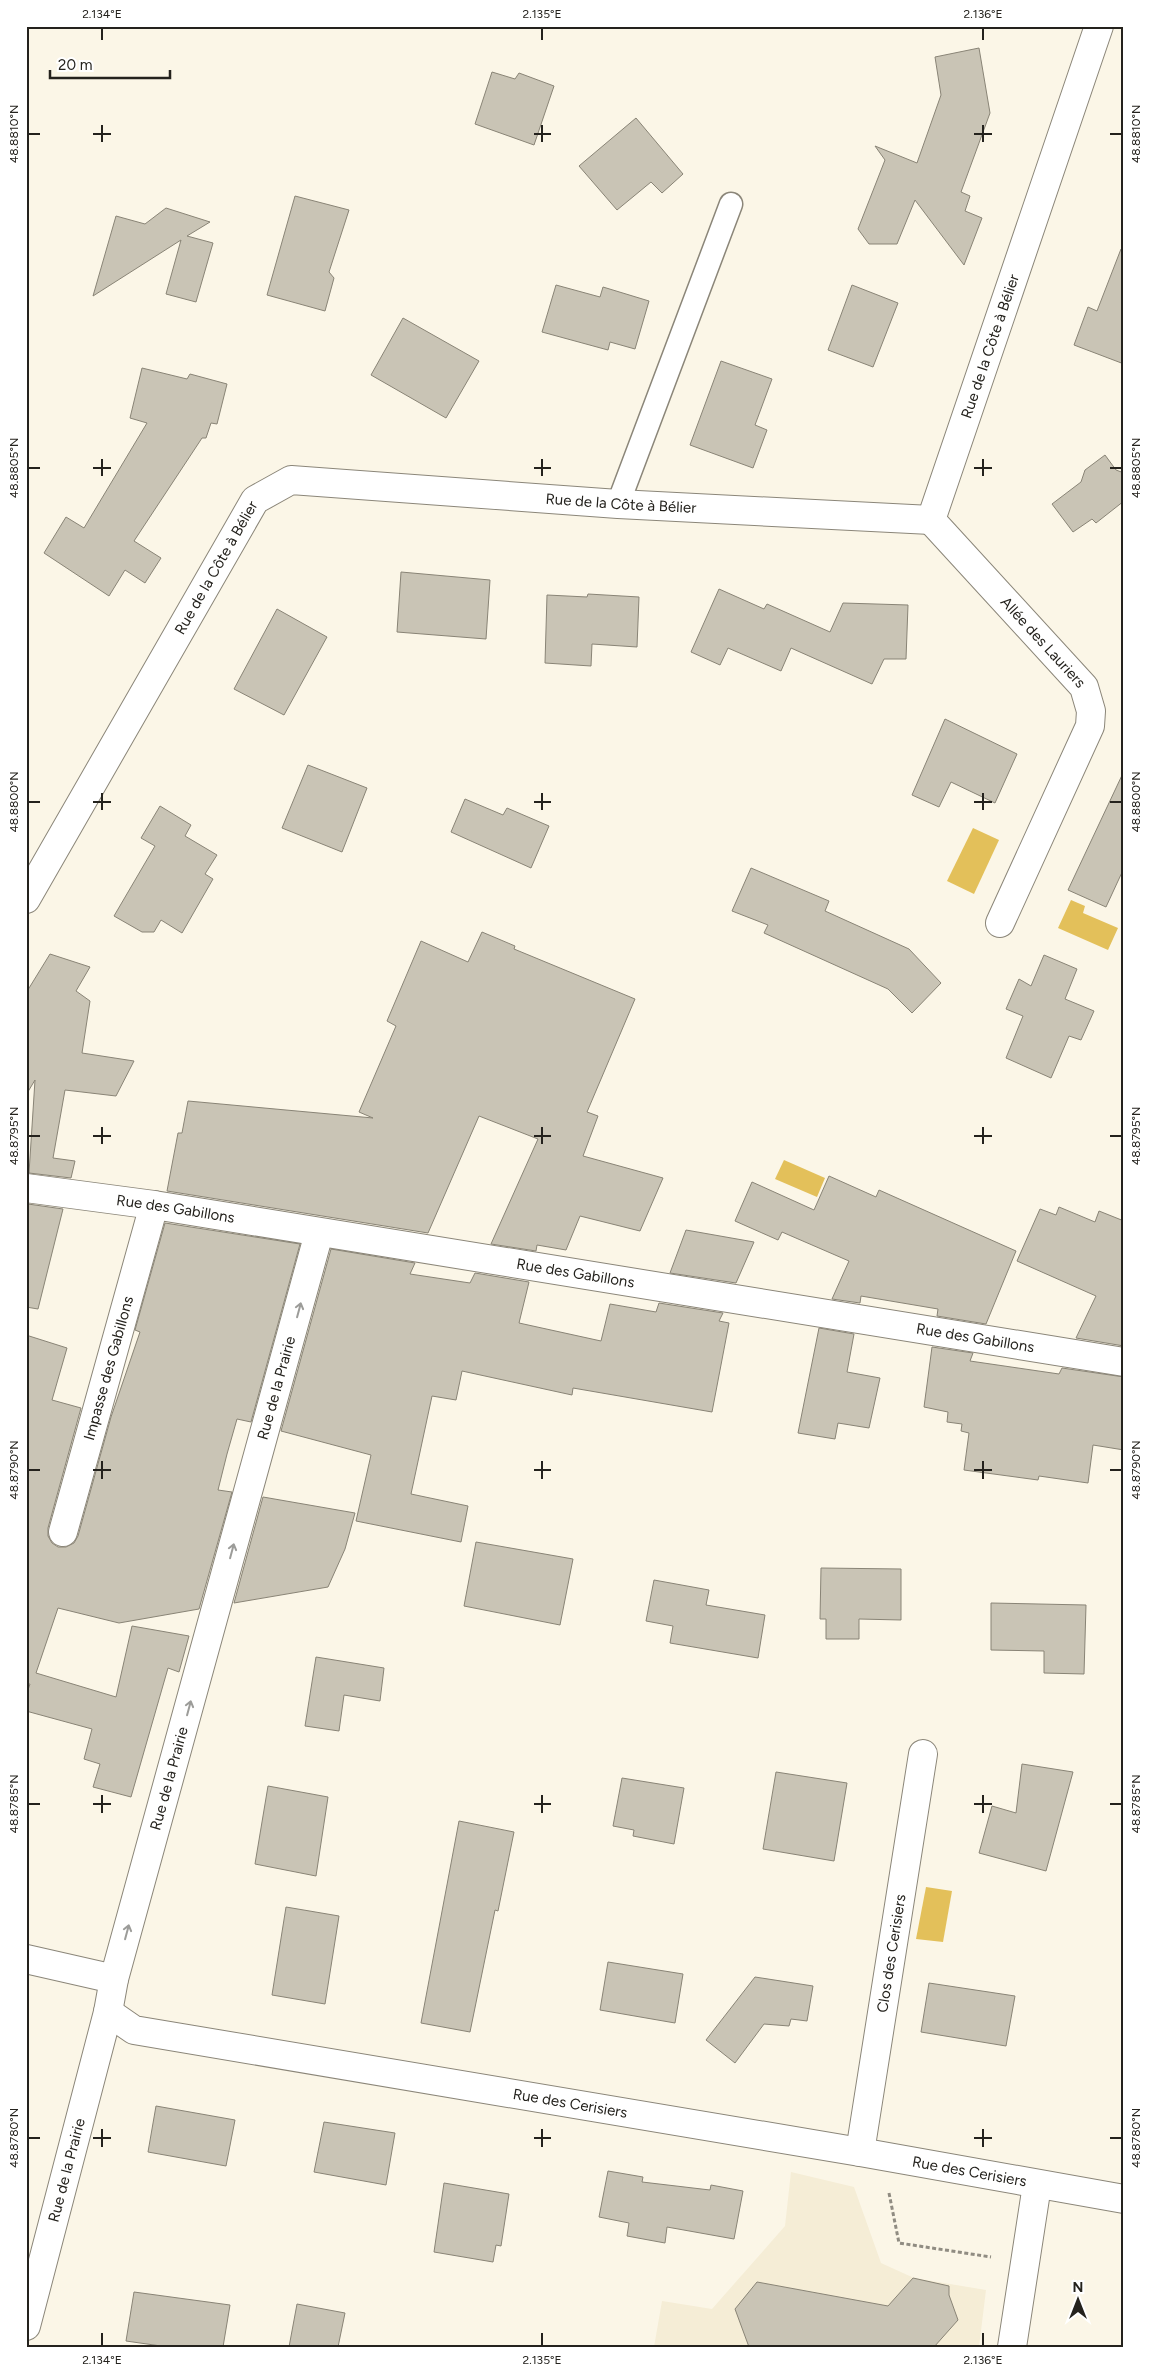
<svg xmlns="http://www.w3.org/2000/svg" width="1150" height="2373" font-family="Figtree,sans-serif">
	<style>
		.built { fill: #f5edd6 }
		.water { fill: #e3c05a }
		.building { fill: #c9c4b5; stroke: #898476 }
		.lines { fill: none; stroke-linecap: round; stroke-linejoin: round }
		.service-casing { stroke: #8b8679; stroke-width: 25 }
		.minor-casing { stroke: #8b8679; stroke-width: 30 }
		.path { stroke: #908c82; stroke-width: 3; stroke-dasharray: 4 2.5; stroke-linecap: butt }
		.service { stroke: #fff; stroke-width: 22 }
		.minor { stroke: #fff; stroke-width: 28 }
		.oneway { stroke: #9c9c99 }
		.ticks { fill: none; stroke: #24221d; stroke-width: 2 }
		.labels { text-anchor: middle; stroke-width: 4.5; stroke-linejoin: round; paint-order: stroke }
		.street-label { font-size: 15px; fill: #24221d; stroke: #fff }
		.neatline { fill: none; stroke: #24221d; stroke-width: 2 }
		.ticks-label { font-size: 12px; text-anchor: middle; fill: #24221d }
	</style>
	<rect width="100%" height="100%" fill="#fbf6e7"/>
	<path class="built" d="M791,2172l63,15 27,76 33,15 72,12 -7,57h-325l8,-46 50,8 73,-83z"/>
	<g class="water">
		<path d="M973,828l26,12 -25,54 -27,-13z"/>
		<path d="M1071,900l14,6 -2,7 35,15 -10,22 -50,-22z"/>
		<path d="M784,1160l41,18 -8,19 -42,-18z"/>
		<path d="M926,1887l26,4 -9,51 -27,-3z"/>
	</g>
	<g class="building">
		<path d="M979,48l11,65 -29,79 9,4 -5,15 17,7 -18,47 -49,-65 -18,44h-28l-11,-15 27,-69 -10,-14 42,17 24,-68 -6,-38z"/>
		<path d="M492,72l23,7 4,-6 35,13 -20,59 -59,-21z"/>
		<path d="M636,118l47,56 -21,19 -11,-11 -34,28 -38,-44z"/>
		<path d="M295,196l54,14 -20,62 5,6 -9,33 -58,-16z"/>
		<path d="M166,208l44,14 -23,14 26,7 -17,59 -30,-8 15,-54 -88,56 23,-80 29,8z"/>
		<path d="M1121,249l3,1v114l-50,-19 14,-38 9,4z"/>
		<path d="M556,285l44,12 3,-10 46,14 -14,48 -25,-7 -2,8 -66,-18z"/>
		<path d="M852,285l46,18 -25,64 -45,-17z"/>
		<path d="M403,318l76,43 -33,57 -75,-43z"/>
		<path d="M721,361l51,18 -17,46 12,5 -14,38 -63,-23z"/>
		<path d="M142,368l45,11 3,-5 37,10 -10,40 -6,-1 -5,15h-4l-68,103 27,17 -16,25 -20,-13 -16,26 -65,-43 22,-36 18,11 63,-105 -17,-5z"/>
		<path d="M1105,455l11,15 8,3v28l-28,22 -4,-4 -19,13 -21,-28 29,-22 4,-12z"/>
		<path d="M401,572l89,8 -4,59 -89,-7z"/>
		<path d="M719,589l45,20 3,-5 63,28 13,-29 65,2 -2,54h-22l-12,25 -81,-36 -10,23 -53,-23 -8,17 -29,-13z"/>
		<path d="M588,594l51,3 -2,50 -45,-3 -1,22 -46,-3 2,-68 40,2z"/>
		<path d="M277,609l50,28 -43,78 -50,-26z"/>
		<path d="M945,719l72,35 -22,49 -44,-21 -12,25 -27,-12z"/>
		<path d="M308,765l59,23 -25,64 -60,-24z"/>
		<path d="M1124,771v97l-18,39 -38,-17z"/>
		<path d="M465,799l38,16 4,-7 42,18 -18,42 -80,-36z"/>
		<path d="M160,806l31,19 -6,11 32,19 -12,19 8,5 -31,54 -21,-13 -7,12h-12l-28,-16 41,-70 -14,-8z"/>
		<path d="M751,868l78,33 -4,10 84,38 32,34 -29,30 -24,-24 -124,-56 4,-8 -36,-14z"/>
		<path d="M482,932l33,14 -1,3 121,50 -48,113 11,4 -15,40 80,22 -23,53 -60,-15 -14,34 -29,-5 -1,6 -45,-7 47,-105 -59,-23 -51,117 -261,-42 11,-58h4l6,-32 185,17 -14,-6 37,-86 -9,-5 34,-80 47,21z"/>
		<path d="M50,954l40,13 -14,24 14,10 -8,52 52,8 -18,35 -51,-6 -12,68 22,3 -4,17 -42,-5 6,-93 -9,15v-102z"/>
		<path d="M1044,955l33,14 -12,30 29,12 -13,29 -12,-4 -18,42 -45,-20 17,-42 -17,-7 13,-30 12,7z"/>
		<path d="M829,1176l47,21 3,-7 137,61 -30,73 -49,-8 1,-7 -77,-13 -1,7 -28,-4 17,-38 -67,-29 -4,8 -43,-19 17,-39 62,28z"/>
		<path d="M28,1204l35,5 -25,100 -12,-2z"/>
		<path d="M1059,1207l36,15 4,-11 25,10v125l-48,-8 20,-42 -79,-35 23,-52 16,6z"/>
		<path d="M165,1223l135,21 -49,178 -14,-3 -10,35 -9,36 14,2 -33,117 -80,14 -61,-15 -22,65 80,24 16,-71 57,10 -10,36 -11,-4 -37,129 -38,-10 7,-23 -16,-5 8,-30 -66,-18v-15l4,-12h-4v-349l41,13 -15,52 29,8 -33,120v8l4,7 6,4h8l8,-4 4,-7 33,-119 29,-85 -5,-2z"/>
		<path d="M686,1230l68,12 -18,41 -66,-10z"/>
		<path d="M331,1249l84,14 -5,11 60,9 5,-10 54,9 -10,41 82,18 9,-37 46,8 3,-9 64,10 -4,8 10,2 -17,89 -139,-24 -1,7 -110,-24 -6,29 -24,-4 -21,98 57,12 -7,36 -105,-21 15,-66 -90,-24z"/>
		<path d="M819,1328l35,6 -7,38 33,6 -11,50 -31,-5 -3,16 -37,-6z"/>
		<path d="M932,1347l41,6 -3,8 89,13 3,-6 62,9v73l-31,-5 -5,38 -49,-7 -1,4 -74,-10 5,-37 -8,-2 1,-7 -15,-2 1,-10 -24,-5z"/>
		<path d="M263,1497l92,16 -10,36 -17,38 -94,16z"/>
		<path d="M476,1542l97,17 -13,66 -96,-19z"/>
		<path d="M821,1568l80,1v51l-42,-1v20h-33v-20h-6z"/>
		<path d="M654,1580l55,10 -3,15 59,10 -7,43 -88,-15 3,-17 -27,-5z"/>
		<path d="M991,1603l95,2 -2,69 -40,-1v-22l-53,-1z"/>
		<path d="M316,1657l68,11 -4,33 -36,-6 -5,36 -34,-5z"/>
		<path d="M1022,1764l51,8 -27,99 -67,-18 13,-47 24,7z"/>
		<path d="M776,1772l71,11 -13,78 -71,-12z"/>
		<path d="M622,1778l62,10 -10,56 -41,-8 1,-6 -21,-4z"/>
		<path d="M268,1786l60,11 -12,79 -61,-12z"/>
		<path d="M459,1821l55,11 -16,79 -3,-1 -25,122 -49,-9z"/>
		<path d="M286,1907l53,9 -14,88 -53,-9z"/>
		<path d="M608,1962l75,12 -8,49 -75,-13z"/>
		<path d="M755,1977l58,9 -6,35 -16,-2 -2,7 -25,-2 -29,39 -29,-23z"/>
		<path d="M929,1983l86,13 -9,50 -85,-14z"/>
		<path d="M156,2106l79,14 -9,46 -78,-14z"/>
		<path d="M324,2122l71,11 -9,52 -72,-13z"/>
		<path d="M608,2171l35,6 -1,5 68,8 1,-5 32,6 -9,48 -67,-12 -2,16 -38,-7 2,-13 -30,-6z"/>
		<path d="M444,2183l65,11 -8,52 -5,-1 -3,17 -59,-10z"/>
		<path d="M913,2278l36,8v9l9,25 -24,27h-185l-14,-38 22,-27 131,24z"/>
		<path d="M134,2292l96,13 -7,42h-55l-42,-6z"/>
		<path d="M297,2304l48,9 -7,34h-49z"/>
	</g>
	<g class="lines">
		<g class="service-casing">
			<path id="service" d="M618,504l113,-300"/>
		</g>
		<g class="minor-casing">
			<g id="minor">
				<path id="s1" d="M931,520l153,167 7,24 -1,15 -90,197"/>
				<path id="s2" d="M26,899l229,-399 36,-20 327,24 313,16 168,-494"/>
				<path id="s3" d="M26,1188l128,17 970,157"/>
				<path id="s4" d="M63,1532l91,-327"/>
				<path d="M26,1959l88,20"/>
				<path id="s5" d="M108,2012l26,18 726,122 264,47"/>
				<path id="s6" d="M860,2152l63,-398"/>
				<path id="s7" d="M26,2326l82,-314 6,-33 205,-746"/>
				<path d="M1012,2347l25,-162"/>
			</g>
		</g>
		<path class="path" d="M889,2193l10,50 92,14"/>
		<use href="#service" class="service"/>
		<use href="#minor" class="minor"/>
	</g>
	<defs><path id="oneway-shaft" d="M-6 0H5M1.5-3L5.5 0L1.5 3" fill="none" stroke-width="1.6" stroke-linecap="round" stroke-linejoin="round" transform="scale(1.25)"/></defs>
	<g class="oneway">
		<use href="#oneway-shaft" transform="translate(299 1310) rotate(-75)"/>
		<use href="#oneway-shaft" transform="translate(232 1551) rotate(-75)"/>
		<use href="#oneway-shaft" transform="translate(189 1708) rotate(-75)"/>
		<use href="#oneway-shaft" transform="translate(127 1932) rotate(-75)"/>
	</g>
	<path class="ticks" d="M102,28v12M542,28v12M983,28v12M102,125v17M542,125v17M983,125v17M28,134h12M93,134h18M534,134h17M974,134h18M1110,134h12M102,459v17M542,459v17M983,459v17M28,468h12M93,468h18M534,468h17M974,468h18M1110,468h12M102,793v17M542,793v17M983,793v17M28,802h12M93,802h18M534,802h17M974,802h18M1110,802h12M102,1127v17M542,1127v17M983,1127v17M28,1136h12M93,1136h18M534,1136h17M974,1136h18M1110,1136h12M102,1461v18M542,1461v18M983,1461v18M28,1470h12M93,1470h18M534,1470h17M974,1470h18M1110,1470h12M102,1795v18M542,1795v18M983,1795v18M28,1804h12M93,1804h18M534,1804h17M974,1804h18M1110,1804h12M102,2129v18M542,2129v18M983,2129v18M28,2138h12M93,2138h18M534,2138h17M974,2138h18M1110,2138h12M102,2333v13M542,2333v13M983,2333v13"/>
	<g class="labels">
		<g class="street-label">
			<text dy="5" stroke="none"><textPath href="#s2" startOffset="1326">Rue de la Côte à Bélier</textPath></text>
			<text dy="5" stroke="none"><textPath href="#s2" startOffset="832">Rue de la Côte à Bélier</textPath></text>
			<text dy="5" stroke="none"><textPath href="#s2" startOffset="382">Rue de la Côte à Bélier</textPath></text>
			<text dy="5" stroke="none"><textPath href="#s1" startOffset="166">Allée des Lauriers</textPath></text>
			<text dy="5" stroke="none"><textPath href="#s3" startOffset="151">Rue des Gabillons</textPath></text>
			<text dy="5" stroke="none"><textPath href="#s3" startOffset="556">Rue des Gabillons</textPath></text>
			<text dy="5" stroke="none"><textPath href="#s3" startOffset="961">Rue des Gabillons</textPath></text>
			<text dy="5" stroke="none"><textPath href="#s4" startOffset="170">Impasse des Gabillons</textPath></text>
			<text dy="5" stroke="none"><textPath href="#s7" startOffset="971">Rue de la Prairie</textPath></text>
			<text dy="5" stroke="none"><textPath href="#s7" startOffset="566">Rue de la Prairie</textPath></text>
			<text dy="5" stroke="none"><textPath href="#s6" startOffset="201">Clos des Cerisiers</textPath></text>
			<text dy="5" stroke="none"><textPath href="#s5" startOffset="474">Rue des Cerisiers</textPath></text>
			<text dy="5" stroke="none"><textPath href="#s7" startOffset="161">Rue de la Prairie</textPath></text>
			<text dy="5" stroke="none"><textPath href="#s5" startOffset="879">Rue des Cerisiers</textPath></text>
		</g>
	</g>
	<rect width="1150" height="2373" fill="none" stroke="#ffffff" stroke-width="55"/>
	<g transform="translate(1078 2300)" stroke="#ffffff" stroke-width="4" paint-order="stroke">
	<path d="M0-4L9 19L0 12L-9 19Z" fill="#24221d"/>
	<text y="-8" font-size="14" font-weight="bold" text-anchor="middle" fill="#24221d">N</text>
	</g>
	<path d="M50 70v8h120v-8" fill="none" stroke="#24221d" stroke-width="2.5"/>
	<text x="58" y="70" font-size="15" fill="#24221d" stroke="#ffffff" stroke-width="4" paint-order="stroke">20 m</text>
	<rect x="28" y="28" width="1094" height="2318" class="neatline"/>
	<g class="ticks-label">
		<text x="102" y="18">2.134°E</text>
		<text x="542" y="18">2.135°E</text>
		<text x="983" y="18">2.136°E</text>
		<text transform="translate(14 134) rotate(-90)" y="4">48.8810°N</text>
		<text transform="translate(1136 134) rotate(-90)" y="4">48.8810°N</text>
		<text transform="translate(14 468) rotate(-90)" y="4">48.8805°N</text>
		<text transform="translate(1136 468) rotate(-90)" y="4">48.8805°N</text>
		<text transform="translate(14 802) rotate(-90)" y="4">48.8800°N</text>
		<text transform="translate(1136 802) rotate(-90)" y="4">48.8800°N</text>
		<text transform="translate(14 1136) rotate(-90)" y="4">48.8795°N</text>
		<text transform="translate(1136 1136) rotate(-90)" y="4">48.8795°N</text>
		<text transform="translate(14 1470) rotate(-90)" y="4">48.8790°N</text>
		<text transform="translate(1136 1470) rotate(-90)" y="4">48.8790°N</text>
		<text transform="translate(14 1804) rotate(-90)" y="4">48.8785°N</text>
		<text transform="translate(1136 1804) rotate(-90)" y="4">48.8785°N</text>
		<text transform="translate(14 2138) rotate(-90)" y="4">48.8780°N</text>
		<text transform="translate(1136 2138) rotate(-90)" y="4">48.8780°N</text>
		<text x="102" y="2364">2.134°E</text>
		<text x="542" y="2364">2.135°E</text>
		<text x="983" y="2364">2.136°E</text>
	</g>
</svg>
